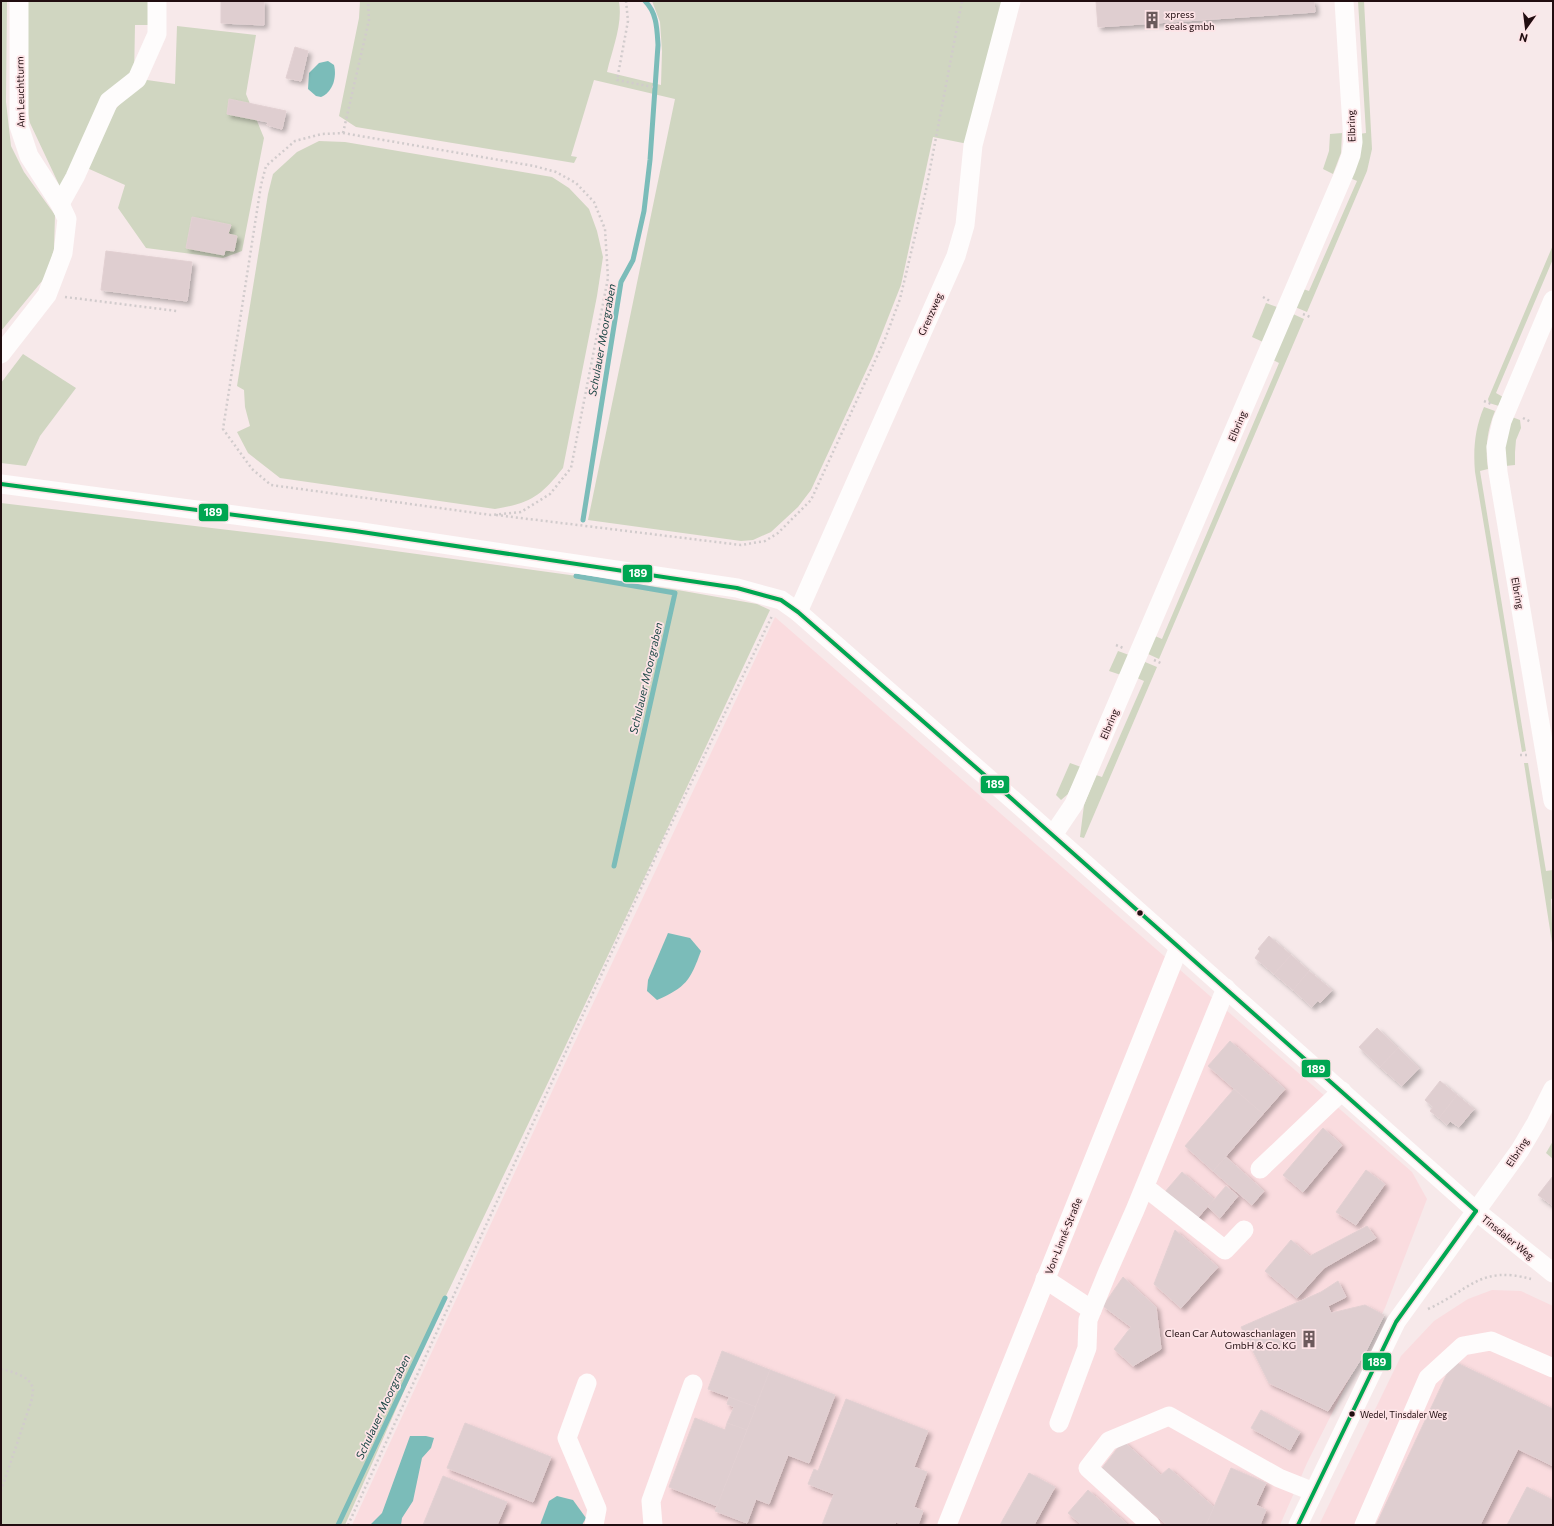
<svg xmlns="http://www.w3.org/2000/svg" width="1554" height="1526" font-family="Commissioner,sans-serif">
	<style>
		.built { fill: #fadcdf }
		.green { fill: #d0d6c1 }
		.water { fill: #7bbcb9 }
		.lines { fill: none; stroke-linecap: round; stroke-linejoin: round }
		.stream { stroke: #7bbcb9; stroke-width: 5 }
		.building { fill: #dfced0; stroke: #e2d0d2; filter: url(#shadow) }
		.path { stroke: #d1cbcc; stroke-width: 2.5; stroke-dasharray: 2 3; stroke-linecap: butt }
		.minor { stroke: #fefcfc; stroke-width: 19 }
		.bus-1-casing { stroke: #fde3e6; stroke-width: 7 }
		.bus-1 { stroke: #00a651; stroke-width: 4 }
		.bus-dot { fill: #210d10; stroke: #fde3e6; stroke-width: 1.5 }
		.labels { text-anchor: middle; stroke-width: 3.5; stroke-linejoin: round; paint-order: stroke }
		.bus-label { font-size: 9px; fill: #210d10; stroke: #fde3e6; text-anchor: start }
		.poi-label { font-size: 10px; fill: #210d10; stroke: #fde3e6; text-anchor: start }
		.street-label { font-size: 10px; fill: #210d10; stroke: #fde3e6 }
		.water-label { font-size: 11px; font-style: italic; fill: #194543; stroke: #fde3e6 }
		.line-badge { stroke: #fde3e6; stroke-width: 1.5 }
		.badge-label { font-size: 11px; text-anchor: middle; font-weight: bold; fill: #fff }
	</style>
	<defs>
		<filter id="shadow"><feDropShadow dx="3.5" dy="3.5" stdDeviation="2" flood-color="#0004"/></filter>
	</defs>
	<rect width="100%" height="100%" fill="#f7e9ea"/>
	<g class="built">
		<path d="M775,617l637,555 15,27 -42,109 -78,155 -27,62h-928l221,-479z"/>
		<path d="M1492,1290l29,1 32,15v219h-234l82,-169 33,-35 34,-22z"/>
	</g>
	<g class="green">
		<path d="M1,1h6l-1,101 5,44 13,26 31,43 -1,34 -7,26 -46,56z"/>
		<path d="M24,1h128v24h-17l-1,53 -73,111 -31,-66 -5,-23z"/>
		<path d="M360,1l259,1c4,22 -7,48 -12,70l54,13 1,-34 -2,-29 -8,-21h359l-38,144 -40,-8 -32,148 -28,71 -62,134 -13,17 -27,25 -18,8 -12,1 -153,-21 87,-421 -81,-19 -23,76 6,1 -3,6 -218,-36 -17,-11 20,-98z"/>
		<path d="M1358,1h6l8,148 -5,22 -60,141 -12,-5 8,-18 6,2 48,-110 -7,-3 9,-44 7,-1z"/>
		<path d="M177,26l79,9 -10,59 18,44 -22,113 -19,7 -77,-10 -28,-40 7,-23 -38,-17 23,-52 30,-37 35,5z"/>
		<path d="M1342,133l-1,20 -8,21 -10,-5 6,-18 1,-17z"/>
		<path d="M319,141l26,1 207,35 17,11 20,21 8,22 6,26 -6,39 -34,172c-22,28 -32,35 -68,41l-215,-31 -32,-25 -11,-21 13,-6 -5,-19 -1,-17 -7,-4 31,-192 5,-20 24,-22z"/>
		<path d="M1553,245v14l-57,134 7,4 -4,9 -10,-3 -1,-4z"/>
		<path d="M1266,303l11,4 -14,35 -11,-5z"/>
		<path d="M1293,314l11,5 -145,340 -11,-5 7,-18 7,3 117,-276 -6,-3z"/>
		<path d="M23,354l53,34 -36,48 -14,30 -25,-3v-80z"/>
		<path d="M1484,407l11,4c-8,20 -10,37 -7,58l-8,2 46,280 -4,1 -47,-280c-2,-23 0,-44 9,-65z"/>
		<path d="M1512,417l8,3 1,8 -5,12 -1,12v13l-10,1 -2,-15z"/>
		<path d="M1,503l328,39 343,47 85,15 13,6 -205,437 -120,251 -100,227h-344z"/>
		<path d="M1118,651l11,4 -8,20 -12,-4z"/>
		<path d="M1145,662l12,5 -73,171 -4,-1 4,-32 12,-30 6,2 42,-96 -7,-3z"/>
		<path d="M1070,763l11,4 -13,27 -7,6 -5,-5z"/>
		<path d="M1524,763h4l18,108 7,-1v28l-2,1 2,50z"/>
		<path d="M1553,1141v18l-7,-6z"/>
	</g>
	<g class="water">
		<path d="M328,61l6,4c3,12 -1,27 -13,32l-5,-1 -8,-7 1,-16 10,-10z"/>
		<path d="M668,933l22,5 11,13c-11,30 -15,36 -44,49l-10,-9 1,-11z"/>
		<path d="M410,1436h16l8,2 -3,10 -9,10 -9,43 -11,17 -1,7h-31l12,-12z"/>
		<path d="M557,1496l16,4 13,18 -4,7h-42l9,-24z"/>
	</g>
	<g class="lines">
		<g class="stream">
			<path d="M583,520l38,-238 12,-22 11,-49 6,-51 8,-115c-1,-16 -1,-32 -13,-44"/>
			<path d="M576,576l99,17 -61,273"/>
			<path d="M338,1525l107,-227"/>
		</g>
	</g>
	<g class="building">
		<path d="M221,1h43v24l-43,-2z"/>
		<path d="M1096,1h218l1,11 -217,15z"/>
		<path d="M295,47l13,4 -7,30 -15,-3z"/>
		<path d="M229,99l57,12 -4,18 -15,-4 1,-3 -41,-8z"/>
		<path d="M192,217l39,8 -3,9 9,2 -3,15 -9,-1 -1,5 -38,-7z"/>
		<path d="M106,251l86,11 -5,39 -86,-11z"/>
		<path d="M1269,936l22,19 -17,19 -19,-16 5,-7 -2,-2z"/>
		<path d="M1291,955l18,16 -16,19 -19,-16z"/>
		<path d="M1309,971l23,19 -12,13 -2,-3 -6,7 -19,-17z"/>
		<path d="M1377,1028l21,20 -18,19 -21,-20z"/>
		<path d="M1230,1041l55,48 -22,25 -55,-48z"/>
		<path d="M1398,1048l21,20 -17,18 -22,-19z"/>
		<path d="M1440,1081l17,14 -18,23 -9,-7 3,-4 -8,-7z"/>
		<path d="M1234,1089l29,25 -50,57 -28,-25z"/>
		<path d="M1457,1095l17,14 -15,18 -9,-6 -3,4 -8,-7z"/>
		<path d="M1323,1128l19,17 -39,47 -20,-17z"/>
		<path d="M1226,1157l38,34 -12,14 -39,-34z"/>
		<path d="M1366,1170l19,14 -29,41 -20,-13z"/>
		<path d="M1182,1172l32,27 -18,21 -32,-27z"/>
		<path d="M1553,1176v30l-15,-11z"/>
		<path d="M1226,1186l12,10 -18,22 -12,-11z"/>
		<path d="M1367,1226l9,12 -52,30 -27,30 -32,-27 26,-31 19,16z"/>
		<path d="M1175,1230l43,37 -37,41 -27,-24z"/>
		<path d="M1123,1277l33,30 5,42 -28,17 -19,-17 17,-22 -28,-21z"/>
		<path d="M1338,1281l8,16 -18,9 3,7 34,-8 19,10 -18,36 -38,60 -59,-28 -28,-56 80,-35z"/>
		<path d="M722,1351l48,19 -14,37 -48,-18z"/>
		<path d="M1453,1361l100,48v57l-35,-17 -38,76h-104z"/>
		<path d="M770,1370l65,25 -26,68 -21,-8 -19,49 -13,-5 -9,24 -32,-12z"/>
		<path d="M729,1397l27,10 -9,23 -20,-7 7,-16 -7,-3z"/>
		<path d="M846,1399l82,32 -14,36 13,5 -13,35 9,4 -5,14h-15l-7,-3 -1,3h-73l12,-31 -26,-10 6,-15 4,2z"/>
		<path d="M1261,1410l39,22 -10,18 -39,-22z"/>
		<path d="M695,1418l30,12 2,-7 20,7 -30,76 -48,-19z"/>
		<path d="M465,1423l86,34 -18,45 -86,-34z"/>
		<path d="M1123,1441l38,34 8,-7 45,39 -8,18h-39l-65,-57z"/>
		<path d="M1231,1468l35,15 -10,22 10,5 -6,15h-54z"/>
		<path d="M1029,1473l26,14 -21,38h-34z"/>
		<path d="M443,1476l64,26 -10,23h-74z"/>
		<path d="M1527,1487l26,13v25h-46z"/>
		<path d="M1088,1490l40,35h-46l-14,-12z"/>
	</g>
	<g class="lines">
		<g class="path">
			<path d="M626,1l2,20 -11,59 36,7"/>
			<path d="M343,133l191,33 22,6 20,11 18,19 11,27 3,49 -37,190 -21,26 -29,18 -30,3 -220,-30 -19,-16 -29,-40 38,-244 5,-19 29,-25 27,-7z"/>
			<path d="M343,133l26,-113 -1,-19"/>
			<path d="M65,297l112,14"/>
			<path d="M1263,297l7,4"/>
			<path d="M1303,314l7,3"/>
			<path d="M1484,401l7,3"/>
			<path d="M1523,418l8,4"/>
			<path d="M496,515l245,30 24,-4 13,-8 33,-33 74,-161 15,-40 26,-109 36,-189"/>
			<path d="M1116,645l7,3"/>
			<path d="M1154,660l9,4"/>
			<path d="M1520,755h7"/>
			<path d="M1428,1309c42,-19 52,-44 103,-30"/>
			<path d="M1,1369c9,2 28,7 31,17 2,3 0,9 0,13l-31,92"/>
			<path d="M348,1525l314,-682 110,-227"/>
		</g>
		<g class="minor">
			<path d="M60,204l15,-27 34,-76 28,-22 20,-45v-33"/>
			<path d="M1553,300l-51,121 -6,26 2,25 55,329"/>
			<path d="M1,354l46,-59 16,-42 4,-34 -7,-15 -31,-48 -10,-30v-125"/>
			<path d="M1,484l354,47 382,57 44,12 17,12 214,187 464,412 77,62"/>
			<path d="M798,612l158,-356 9,-31 8,-80 38,-144"/>
			<path d="M1053,835l21,-31 272,-635 5,-14 2,-13 -9,-141"/>
			<path d="M1260,1169l82,-78"/>
			<path d="M1145,1187l80,63 19,-20"/>
			<path d="M1045,1279l47,31"/>
			<path d="M587,1383l-20,55 30,71 -3,16"/>
			<path d="M1059,1423l28,-75 1,-28 20,-49 27,-61 91,-222"/>
			<path d="M653,1525l-2,-24 42,-117"/>
			<path d="M947,1525l232,-578"/>
			<path d="M1151,1525l-63,-57 21,-27 60,-25 110,62 35,14"/>
			<path d="M1298,1525l98,-203 124,-172 16,-27 17,-34"/>
			<path d="M1364,1525l64,-147 35,-32 28,-5 62,27"/>
		</g>
		<g class="bus-1-casing">
			<g id="bus-1">
				<path d="M1,484l354,47 382,57 44,12 17,12 214,187 464,412"/>
				<path d="M1298,1525l98,-203 80,-111"/>
			</g>
		</g>
		<use href="#bus-1" class="bus-1"/>
	</g>
	<defs>
		<g id="building-bare" transform="scale(1.38)"><path d="M-4-6H4V6H1V3H-1V6H-4ZM-2.5-4.3h1.7v1.8h-1.7ZM.8-4.3h1.7v1.8H.8ZM-2.5-1h1.7V.8h-1.7ZM.8-1h1.7V.8H.8Z" fill="#6c5a5c" stroke="#fde3e6" stroke-width="2.5" paint-order="stroke"/></g>
	</defs>
	<g fill-rule="evenodd">
		<use href="#building-bare" x="1152" y="20"/>
		<use href="#building-bare" x="1309" y="1339"/>
	</g>
	<g class="bus-dot">
		<circle cx="1140" cy="913" r="3.5"/>
		<circle cx="1352" cy="1414" r="3.5"/>
	</g>
	<g class="labels">
		<g class="bus-label">
			<text x="1360" y="1418">Wedel, Tinsdaler Weg</text>
		</g>
		<g class="poi-label">
			<text x="1165" y="18">xpress<tspan x="1165" dy="12">seals gmbh</tspan></text>
			<text x="1296" y="1337" text-anchor="end">Clean Car Autowaschanlagen<tspan x="1296" dy="12">GmbH &amp; Co. KG</tspan></text>
		</g>
		<g class="street-label">
			<text transform="translate(20 92) rotate(-91)" y="4">Am Leuchtturm</text>
			<text transform="translate(1351 126) rotate(-92)" y="4">Elbring</text>
			<text transform="translate(930 314) rotate(-66)" y="4">Grenzweg</text>
			<text transform="translate(1237 426) rotate(-67)" y="4">Elbring</text>
			<text transform="translate(1518 593) rotate(80)" y="4">Elbring</text>
			<text transform="translate(1109 724) rotate(-67)" y="4">Elbring</text>
			<text transform="translate(1517 1152) rotate(-57)" y="4">Elbring</text>
			<text transform="translate(1063 1236) rotate(-68)" y="4">Von-Linné-Straße</text>
			<text transform="translate(1508 1237) rotate(39)" y="4">Tinsdaler Weg</text>
		</g>
		<g class="water-label">
			<text transform="translate(602 340) rotate(-80)" y="4">Schulauer Moorgraben</text>
			<text transform="translate(646 678) rotate(-77)" y="4">Schulauer Moorgraben</text>
			<text transform="translate(383 1407) rotate(-65)" y="4">Schulauer Moorgraben</text>
		</g>
	</g>
	<g class="line-badge">
		<rect x="198" y="503" width="31" height="19" rx="4" fill="#00a651"/>
		<rect x="622" y="564" width="31" height="19" rx="4" fill="#00a651"/>
		<rect x="980" y="775" width="30" height="19" rx="4" fill="#00a651"/>
		<rect x="1301" y="1059" width="30" height="19" rx="4" fill="#00a651"/>
		<rect x="1362" y="1352" width="30" height="19" rx="4" fill="#00a651"/>
	</g>
	<g class="badge-label">
		<text x="213" y="516">189</text>
		<text x="638" y="577">189</text>
		<text x="995" y="788">189</text>
		<text x="1316" y="1073">189</text>
		<text x="1377" y="1366">189</text>
	</g>
	<rect width="1554" height="1526" fill="none" stroke="#210d10" stroke-width="4"/>
	<g transform="translate(1526 28) rotate(194)" stroke="#fde3e6" stroke-width="3" paint-order="stroke">
	<path d="M0-3L7 15L0 10L-7 15Z" fill="#210d10"/>
	<text y="-6" font-size="11" font-weight="bold" text-anchor="middle" fill="#210d10">N</text>
	</g>
</svg>
